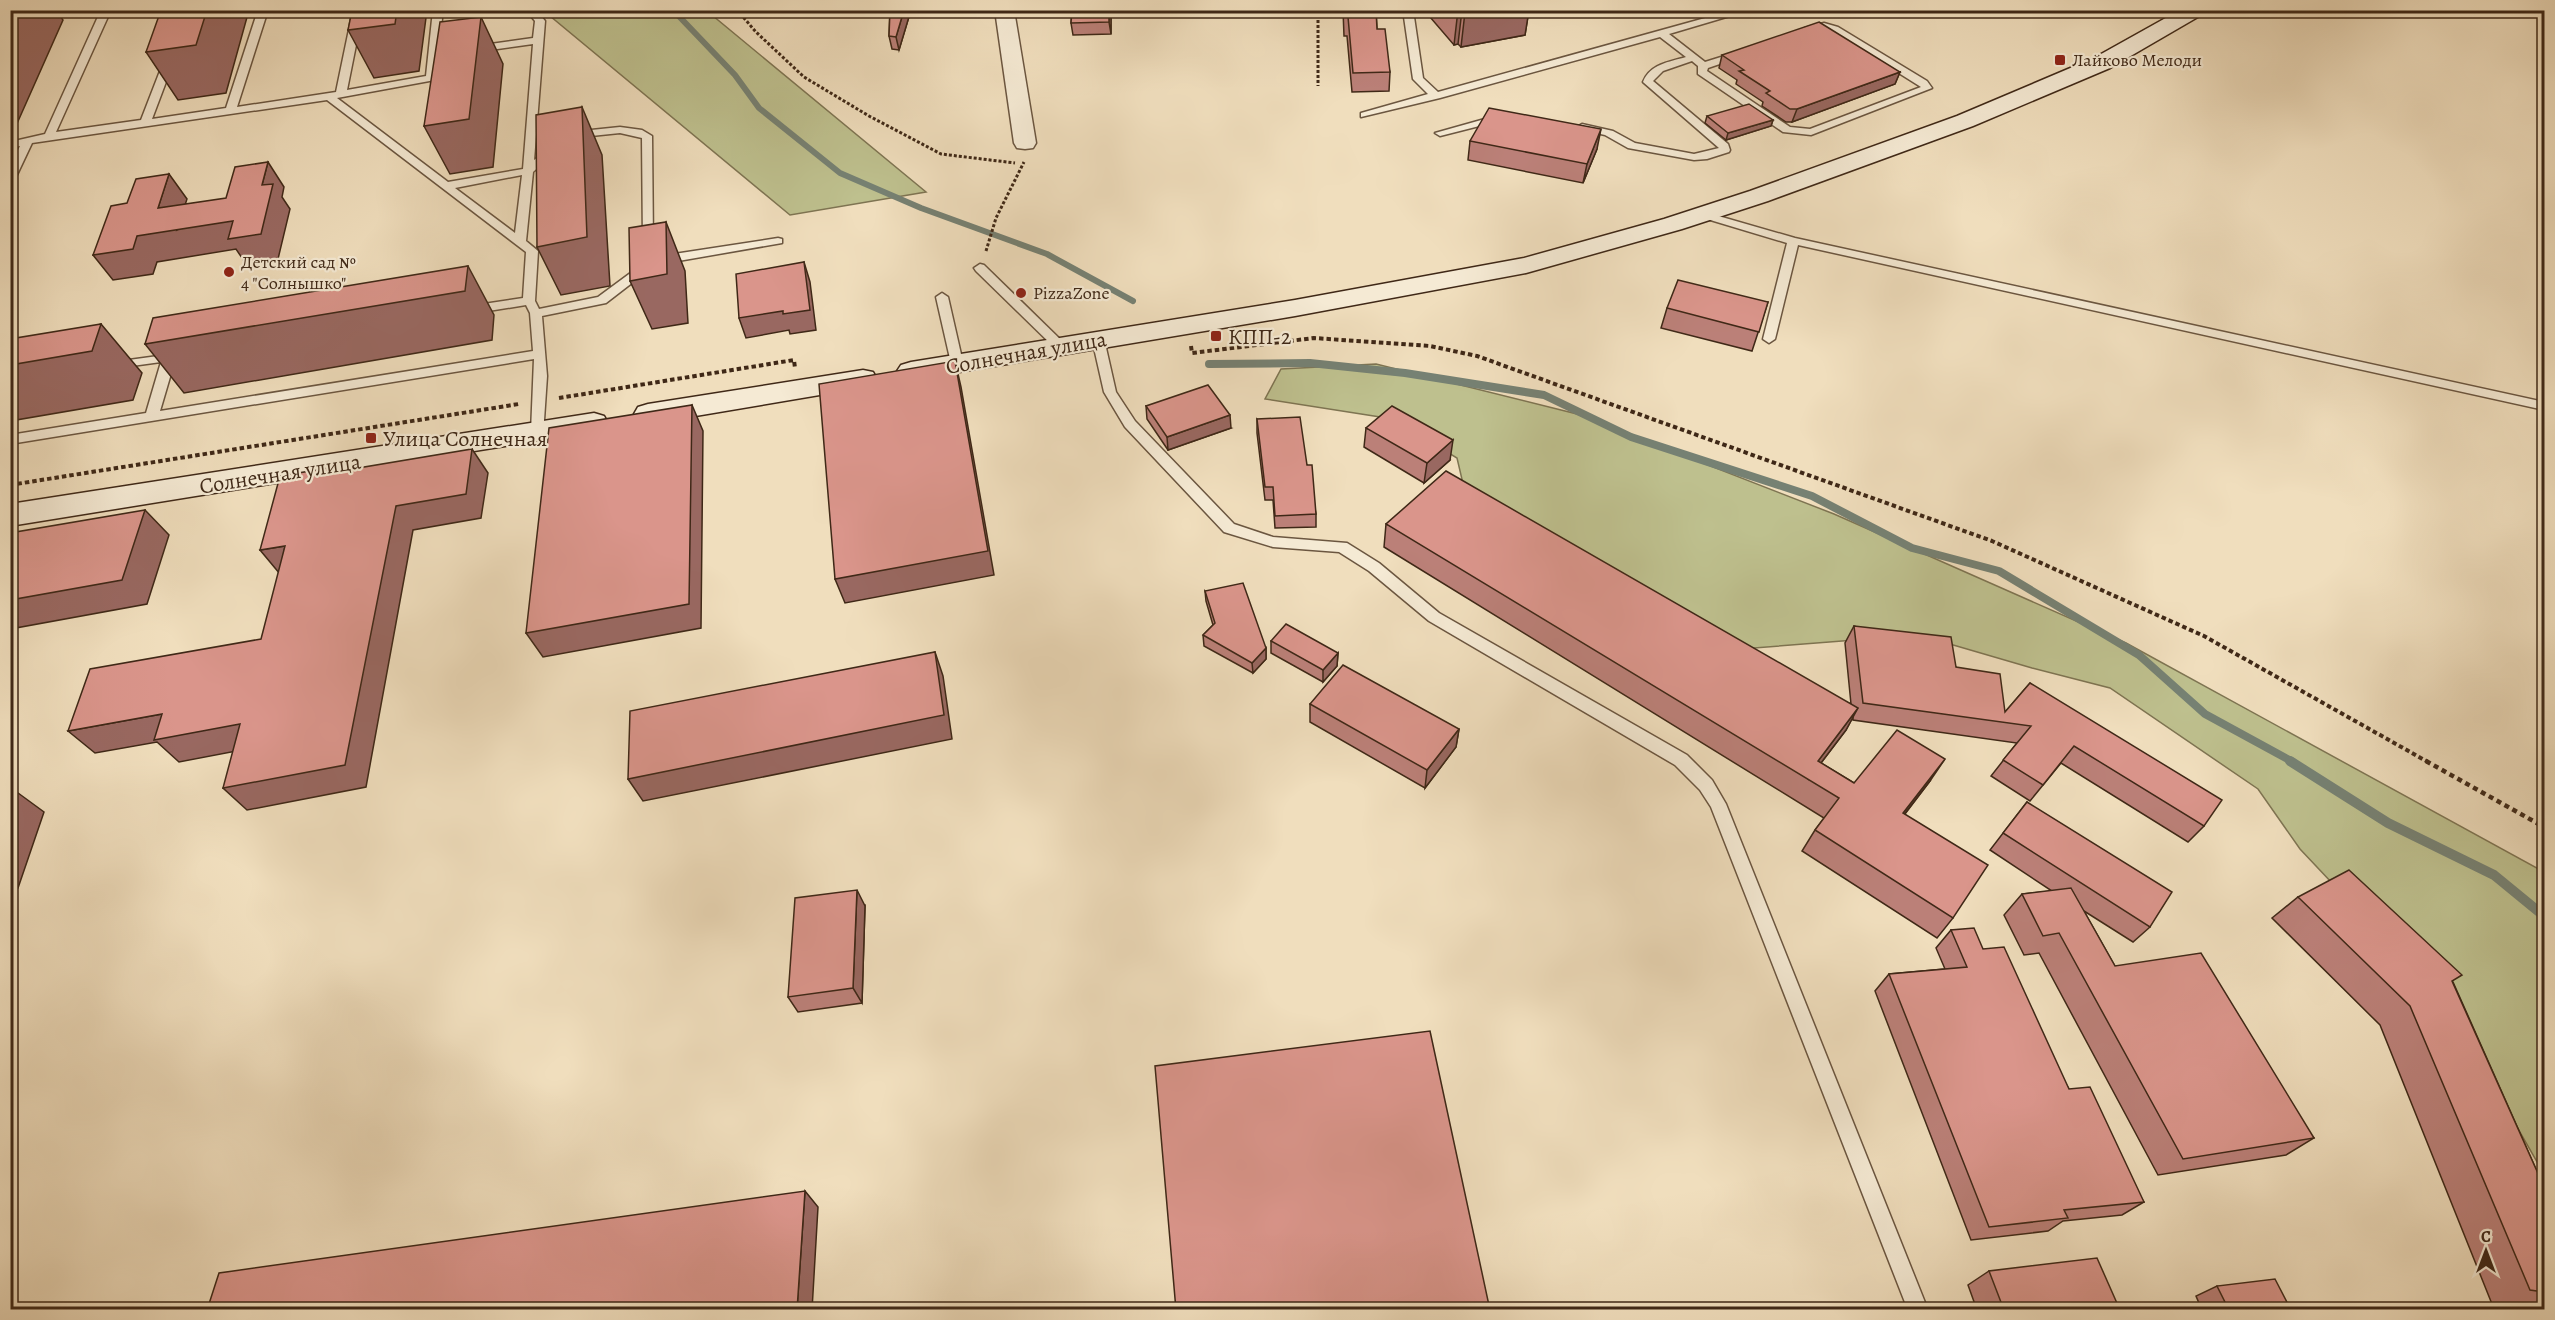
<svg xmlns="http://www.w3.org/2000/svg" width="2555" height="1320" font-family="Alegreya,serif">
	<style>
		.green { fill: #bec08e; stroke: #7e7452; stroke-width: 1.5 }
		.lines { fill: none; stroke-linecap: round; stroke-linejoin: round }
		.stream-far2 { stroke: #768173; stroke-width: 6 }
		.stream-far1 { stroke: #768173; stroke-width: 8 }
		.stream { stroke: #768173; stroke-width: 10 }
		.lane-casing { stroke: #6b5640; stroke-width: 3 }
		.street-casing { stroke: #6b5640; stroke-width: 3 }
		.secondary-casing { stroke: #3f2817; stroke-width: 3 }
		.path-far2 { stroke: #3f2817; stroke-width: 3; stroke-dasharray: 3 2; stroke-linecap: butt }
		.path-far1 { stroke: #3f2817; stroke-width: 4; stroke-dasharray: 4.5 3; stroke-linecap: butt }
		.path { stroke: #3f2817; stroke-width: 4.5; stroke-dasharray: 5 4; stroke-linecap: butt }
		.lane { fill: #f5ead4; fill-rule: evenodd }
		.street { fill: #f5ead4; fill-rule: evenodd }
		.secondary { fill: #f5ead4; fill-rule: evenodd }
		.wall { fill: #bb8078; stroke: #3f2817; stroke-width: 1.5 }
		.shaded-wall { fill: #996861; stroke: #3f2817; stroke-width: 1.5 }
		.building { fill: #da958b; stroke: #3f2817; stroke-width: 1.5 }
		.poi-dot { fill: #8f2418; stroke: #f5ead4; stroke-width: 2 }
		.labels { text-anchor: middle; stroke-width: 4.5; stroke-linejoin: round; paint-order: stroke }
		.far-poi-label { font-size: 18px; fill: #3f2817; stroke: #f5ead4; text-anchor: start }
		.poi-label { font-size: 22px; fill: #3f2817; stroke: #f5ead4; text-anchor: start }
		.street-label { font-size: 22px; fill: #3f2817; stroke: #f5ead4 }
	</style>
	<rect width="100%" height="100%" fill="#f0debd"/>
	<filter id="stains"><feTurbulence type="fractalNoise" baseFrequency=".00333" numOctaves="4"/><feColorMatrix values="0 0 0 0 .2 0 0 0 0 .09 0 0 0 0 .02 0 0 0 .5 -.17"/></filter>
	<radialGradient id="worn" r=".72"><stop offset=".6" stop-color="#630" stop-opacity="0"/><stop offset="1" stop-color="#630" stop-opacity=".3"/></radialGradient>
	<g class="green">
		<path d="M544,11h163l219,181 -136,23z"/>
		<path d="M1376,364l201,50 257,100 292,129 418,229v302l-97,-169 -147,-156 -42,-60 -148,-101 -78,-20 -113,-33 -204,16 -247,-146 -11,-47 -64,-39 -128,-20 16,-30z"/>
	</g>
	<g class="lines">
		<path class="stream-far2" d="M673,10l62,65 24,33 81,65 81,35 126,46 86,47"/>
		<path class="stream-far1" d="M1209,364l101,-1 95,10 139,22 87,42 181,59 100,52 87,23 140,84 66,59 88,48"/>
		<path class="stream" d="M2290,761l98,62 106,52 50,41"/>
		<g class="lane-casing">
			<g id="lane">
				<path d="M101,10h10l-55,122 85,-12 24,-62 5,-3 5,3 -23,61 74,-11 32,-98h10l-31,97 99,-15 17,-82h10l-16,80 79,-14 7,-66h10l-8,70 -98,18 111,84 75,-13 10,-125 -57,8 -5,-3 5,-3 57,-8 2,-17 -9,-11h10l9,11 -11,139 17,-12 5,3 -23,21 -7,69 12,10 -3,50 4,8 59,-12 42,-31 4,-1 6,4 -44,34 -64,13 5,60 -4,59h-10l-2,-3 3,-73 -524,85v-9l136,-22 15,-51 -51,7 -2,-3 2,-3 4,-1 66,-9 2,3 -2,3 -5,1 -15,51 373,-60 -3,-38 -4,-8 -56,9 -6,-4 6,-4 53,-8 3,-46 -199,-152 -295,43 -17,36 -5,3v-16l10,-20 -10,2v-6l35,-8zM522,175l-7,58 -60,-45z"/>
				<path d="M1403,10h10l10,68 15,14 296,-82h16l-81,24 36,28 32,-10h6v4l-35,12 -1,3 83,56 20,2 111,-42 -89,-56c-10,-3 -18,3 -27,1v-4l19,-5 14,4 89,54 5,7 -121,47 -28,-3 -85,-58v-8l-6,-5 -29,10 -10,10 75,63 2,6 -1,2 -22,7 -13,1 -66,-12 -23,-13 -27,-6 -1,-2 5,-3 31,7 22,12 59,11 25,-6 -76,-66c7,-18 26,-20 43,-25l-26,-20 -220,61 -79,19v-4l67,-19 -15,-15z"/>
				<path d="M1499,115l5,3 -1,2 -63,16 -5,-3z"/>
				<path d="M620,127l22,3 10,6 1,110h-8l-2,-2 -1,-106 -22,-5 -48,5 -5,-3 5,-3z"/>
				<path d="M1701,211l94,27 749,164v8l-746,-165 -23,94 -6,4 -6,-4 24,-96 -90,-27 -2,-2z"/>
				<path d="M778,238l4,1v4l-121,21 -6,-4 6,-4z"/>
				<path d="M980,264l4,1 80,78 2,3 -2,3h-8l-80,-78 -2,-3z"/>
				<path d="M942,293l6,4 15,66 -6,4 -6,-4 -15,-66z"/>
				<path d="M1098,335l6,4 12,53 19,29 99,103 39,13 74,6 32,20 60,50 248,142 25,25 14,24 202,506h-20l-197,-503 -11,-17 -25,-25 -246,-144 -60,-50 -30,-19 -66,-5 -49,-15 -99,-105 -21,-35 -12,-53z"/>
			</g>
		</g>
		<g class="street-casing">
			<path id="street" d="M995,10h19l22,133 -3,5 -8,1 -8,-1 -3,-5z"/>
		</g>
		<g class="secondary-casing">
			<g id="secondary">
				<path d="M2180,10h26l-3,4 -93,54 -137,58 -205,75 -86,28 -156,44 -231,43 -384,64 -10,-3 -4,-6 4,-6 10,-3 384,-62 229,-42 140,-39 86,-28 207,-75 137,-58z"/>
				<path d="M863,370l10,2 4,7 -4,7 -225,38 -10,-3 -4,-7 4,-7 10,-3z"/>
				<path d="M594,413l10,3 4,7 -4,7 -594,96v-22z"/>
			</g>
		</g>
		<g class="path-far2">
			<path d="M737,10l19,22 48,45 65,39 72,38 74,9"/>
			<path d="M1318,10v76"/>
			<path d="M986,251l10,-33 28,-56"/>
		</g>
		<g class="path-far1">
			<path d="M1191,346l1,7 122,-15 116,8 47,10 515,185 212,95 224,126"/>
			<path d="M559,398l235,-38 1,8"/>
			<path d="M10,485l509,-81"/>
		</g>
		<path class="path" d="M2426,761l118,66"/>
		<use href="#lane" class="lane"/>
		<use href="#street" class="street"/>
		<use href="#secondary" class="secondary"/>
	</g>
	<g class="wall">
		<path d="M890,10h21l-12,40 -7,-1 -3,-13z"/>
		<path d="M1072,10h39v24l-38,1 -2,-12z"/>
		<path d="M1343,10h33l1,19 13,43 -1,19 -37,1 -5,-56h-3z"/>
		<path d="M1431,10h98l-4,25 -64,12 -3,-3 -4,1 -24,-28z"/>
		<path d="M1722,55l178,17 -5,12 -103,38h-6l-24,-16 1,-4 -27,-18 1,-4 -18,-12z"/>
		<path d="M1707,116l66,4 -2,6 -45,14 -21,-17z"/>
		<path d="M1470,141l127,8 -14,34 -115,-23z"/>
		<path d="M1768,302l-16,49 -91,-23 6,-20z"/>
		<path d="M1146,406l85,22 -63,22 -21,-31z"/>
		<path d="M1257,419l50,46 9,49v13l-41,1 -2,-28h-8l-8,-67z"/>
		<path d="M1366,428l84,32 -26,23 -60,-36z"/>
		<path d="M1386,524l465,180 -6,-61 9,-17 102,41 49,45 25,-29 174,143 -16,16 -127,-79 -31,38 -39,-25 26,-33 -164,-23v-3l-7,13 -25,33 33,20 76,-2 -25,33 48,104 -16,20 -135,-87 13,-21 9,-12 -440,-271z"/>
		<path d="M1205,591l61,57v11l-13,14 -49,-27 -1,-11 10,-10 -7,-24z"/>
		<path d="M1271,641l67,12 -1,13 -14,16 -52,-29z"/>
		<path d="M1310,704l149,25 -3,18 -31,41 -115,-66z"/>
		<path d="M2027,802l123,125 -17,15 -49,-31 31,55 199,172 -28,17 -128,20 -119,-222 -15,2 -20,-40 18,-21 30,-3 -62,-41z"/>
		<path d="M2298,897l155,85 91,205v123l-52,-6 -112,-279 -108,-107z"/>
		<path d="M865,906l-3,97 -64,9 -10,-15z"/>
		<path d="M1951,930l32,19 86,140 75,113 -22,13 -59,6 -15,10 -77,9 -96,-249 14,-17 56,-5 -9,-21z"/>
		<path d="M1989,1271l131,39h-143l-9,-25z"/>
		<path d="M2217,1286l74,24h-89l-6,-14z"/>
	</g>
	<g class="shaded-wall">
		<path d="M12,10h44l7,10 -48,108h-5v-115z"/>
		<path d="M207,10h42l-23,83 -48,7 -32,-48z"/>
		<path d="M397,10h30l-8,61 -45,7 -26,-48z"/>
		<path d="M904,10h7l-12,40 -3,-13z"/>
		<path d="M1109,10h2v24l-2,-12z"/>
		<path d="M1458,10h4l-4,34 -4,1z"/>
		<path d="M1473,10h56l-4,25 -64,12 4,-35z"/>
		<path d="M481,17l22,47 -10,103 -43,7 -26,-48z"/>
		<path d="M1900,72l-5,12 -103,38 5,-13z"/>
		<path d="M582,107l20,48 8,131 -49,9 -24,-48z"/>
		<path d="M1773,120l-2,6 -45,14 2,-7z"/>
		<path d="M1601,129l-4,20 -14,34 4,-19z"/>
		<path d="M268,162l16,25 -2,10 8,12 -12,50 -32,5 -10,-15 -79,13 -4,12 -40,6 -20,-25 44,-19 21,-28 11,-34 18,25 -10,31 85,-45z"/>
		<path d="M666,222l19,49 3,52 -36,6 -22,-48z"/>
		<path d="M804,262l6,20 6,48 -26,4 -1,-4 -43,8 -7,-20z"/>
		<path d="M468,266l26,49 -2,25 -308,53 -39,-49z"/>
		<path d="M101,324l41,49 -9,27 -123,21v-56z"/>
		<path d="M955,361l6,26 33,188 -149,28 -10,-24z"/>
		<path d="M692,405l11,26 -2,197 -158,29 -17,-24z"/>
		<path d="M1230,415l1,13 -63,22 -1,-13z"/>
		<path d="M1453,440l-3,20 -26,23 3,-20z"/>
		<path d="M472,449l16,24 -7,45 -68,12 -47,257 -119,23 -24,-22 173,-282z"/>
		<path d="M145,510l24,25 -22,69 -137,25v-29z"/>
		<path d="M285,546l-5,28 -20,-24z"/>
		<path d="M1266,648v11l-13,14 -1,-10z"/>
		<path d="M935,652l8,24 9,63 -309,62 -15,-22z"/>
		<path d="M1338,653l-1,13 -14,16v-12z"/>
		<path d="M1858,708l-12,22 -38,50 10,-19z"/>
		<path d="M162,714l78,10 22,22 -83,16 -22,-20 -62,11 -27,-22z"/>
		<path d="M1459,729l-3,18 -31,41 2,-18z"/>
		<path d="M1945,759l-15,22 -41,53 14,-21z"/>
		<path d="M14,790l30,22 -26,76 -8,1v-90z"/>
		<path d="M857,890l8,16 -3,97 -9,-15z"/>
		<path d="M805,1191l13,16 -6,103h-15z"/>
	</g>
	<g class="building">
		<path d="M161,10h46l-11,35 -50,7z"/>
		<path d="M352,10h45l-2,14 -47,6z"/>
		<path d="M890,10h14l-8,27 -7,-1z"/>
		<path d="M1072,10h37v12l-38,1z"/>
		<path d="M1345,10h31l1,19h8l5,43 -37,1 -5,-56h-3z"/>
		<path d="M481,17l-12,102 -45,7 16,-104z"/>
		<path d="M1819,22l81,50 -103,37h-7l-24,-16 4,-2 -31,-20 5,-1 -22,-15z"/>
		<path d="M1749,104l24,16 -45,13 -21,-17z"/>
		<path d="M582,107l5,130 -50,10 -1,-132z"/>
		<path d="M1489,108l112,21 -14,35 -117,-23z"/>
		<path d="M268,162l-6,23 11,-1 -12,50 -33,5 5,-18 -96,15 -4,13 -40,6 18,-49 16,-3 9,-24 33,-5 -11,34 68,-10 9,-31z"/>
		<path d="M666,222l1,52 -37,7 -1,-53z"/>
		<path d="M804,262l6,48 -27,4v-3l-44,7 -3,-44z"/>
		<path d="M468,266l-3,25 -320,53 8,-26z"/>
		<path d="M1678,280l90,22 -9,30 -92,-24z"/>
		<path d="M101,324l-9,27 -82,14v-26z"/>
		<path d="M955,361l33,190 -153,28 -16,-195z"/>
		<path d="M1208,385l22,30 -63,22 -21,-31z"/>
		<path d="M692,405l-3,199 -163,29 23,-205z"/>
		<path d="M1392,406l61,34 -26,23 -61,-35z"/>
		<path d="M1300,417l7,48h5l4,49 -41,2 -2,-29h-8l-8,-68z"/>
		<path d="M472,449l-6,45 -70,12 -51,259 -122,23 17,-64 -86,16 8,-26 -94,17 22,-62 171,-30 24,-93 -25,4 20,-74 55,-9 -1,5z"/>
		<path d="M1446,471l412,237 -40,53 36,22 43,-53 48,29 -42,54 85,52 -35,53 -138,-88 24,-32 -453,-274z"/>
		<path d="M145,510l-23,70 -112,20v-67z"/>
		<path d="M1243,583l23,65 -14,15 -49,-28 12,-12 -10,-32z"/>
		<path d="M1286,624l52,29 -15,17 -52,-29z"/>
		<path d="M1854,626l97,11 5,30 44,7 5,38 25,-29 192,117 -18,26 -130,-80 -31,39 -40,-25 28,-34 -168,-23z"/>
		<path d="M935,652l9,63 -316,64 2,-68z"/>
		<path d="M1343,665l116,64 -32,41 -117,-66z"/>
		<path d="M10,790h4l-4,9z"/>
		<path d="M2027,802l145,90 -22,35 -147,-94z"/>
		<path d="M2349,870l113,105 -10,6 92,206v105l-14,-2 -120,-284 -112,-109z"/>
		<path d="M2071,888l44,78 86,-13 113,185 -131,21 -124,-226 -16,3 -21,-42z"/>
		<path d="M857,890l-4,98 -65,9 7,-99z"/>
		<path d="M1974,928l9,21 21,-2 65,142 21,-2 54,115 -80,8 4,8 -79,9 -100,-253 78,-7 -16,-37z"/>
		<path d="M1430,1031l60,279h-314l-21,-244z"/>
		<path d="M805,1191l-8,119h-590l12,-37z"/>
		<path d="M2097,1258l23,52h-116l-15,-39z"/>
		<path d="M2275,1279l16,31h-62l-12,-24z"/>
	</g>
	<g class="poi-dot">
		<rect x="2054" y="54" width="12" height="12" rx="3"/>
		<circle cx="229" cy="272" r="6"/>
		<circle cx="1021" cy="293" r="6"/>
		<rect x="1210" y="330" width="12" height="12" rx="3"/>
		<rect x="365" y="432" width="12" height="12" rx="3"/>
	</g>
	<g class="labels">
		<g class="far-poi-label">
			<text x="2072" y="66">Лайково Мелоди</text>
			<text x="241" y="268">Детский сад №<tspan x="241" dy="21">4 "Солнышко"</tspan></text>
			<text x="1033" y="299">PizzaZone</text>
		</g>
		<g class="poi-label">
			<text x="1228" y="344">КПП-2</text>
			<text x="383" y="446">Улица Солнечная</text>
		</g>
		<g class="street-label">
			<text transform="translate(1026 352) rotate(-10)" y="8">Солнечная улица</text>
			<text transform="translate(280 473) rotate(-9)" y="8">Солнечная улица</text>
		</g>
	</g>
	<rect width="2555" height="1320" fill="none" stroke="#f0debd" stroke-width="36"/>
	<rect x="12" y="12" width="2531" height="1296" fill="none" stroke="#3f2817" stroke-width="3"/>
	<rect x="18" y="18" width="2519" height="1284" fill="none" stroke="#3f2817" stroke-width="1.5"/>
	<g transform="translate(2486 1251)" stroke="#f5ead4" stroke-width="4.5" paint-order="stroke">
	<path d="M0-4.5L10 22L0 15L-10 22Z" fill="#3f2817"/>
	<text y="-9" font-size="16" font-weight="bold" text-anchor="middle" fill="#3f2817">С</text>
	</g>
	<rect width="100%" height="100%" filter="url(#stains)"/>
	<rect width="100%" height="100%" fill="url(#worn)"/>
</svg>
